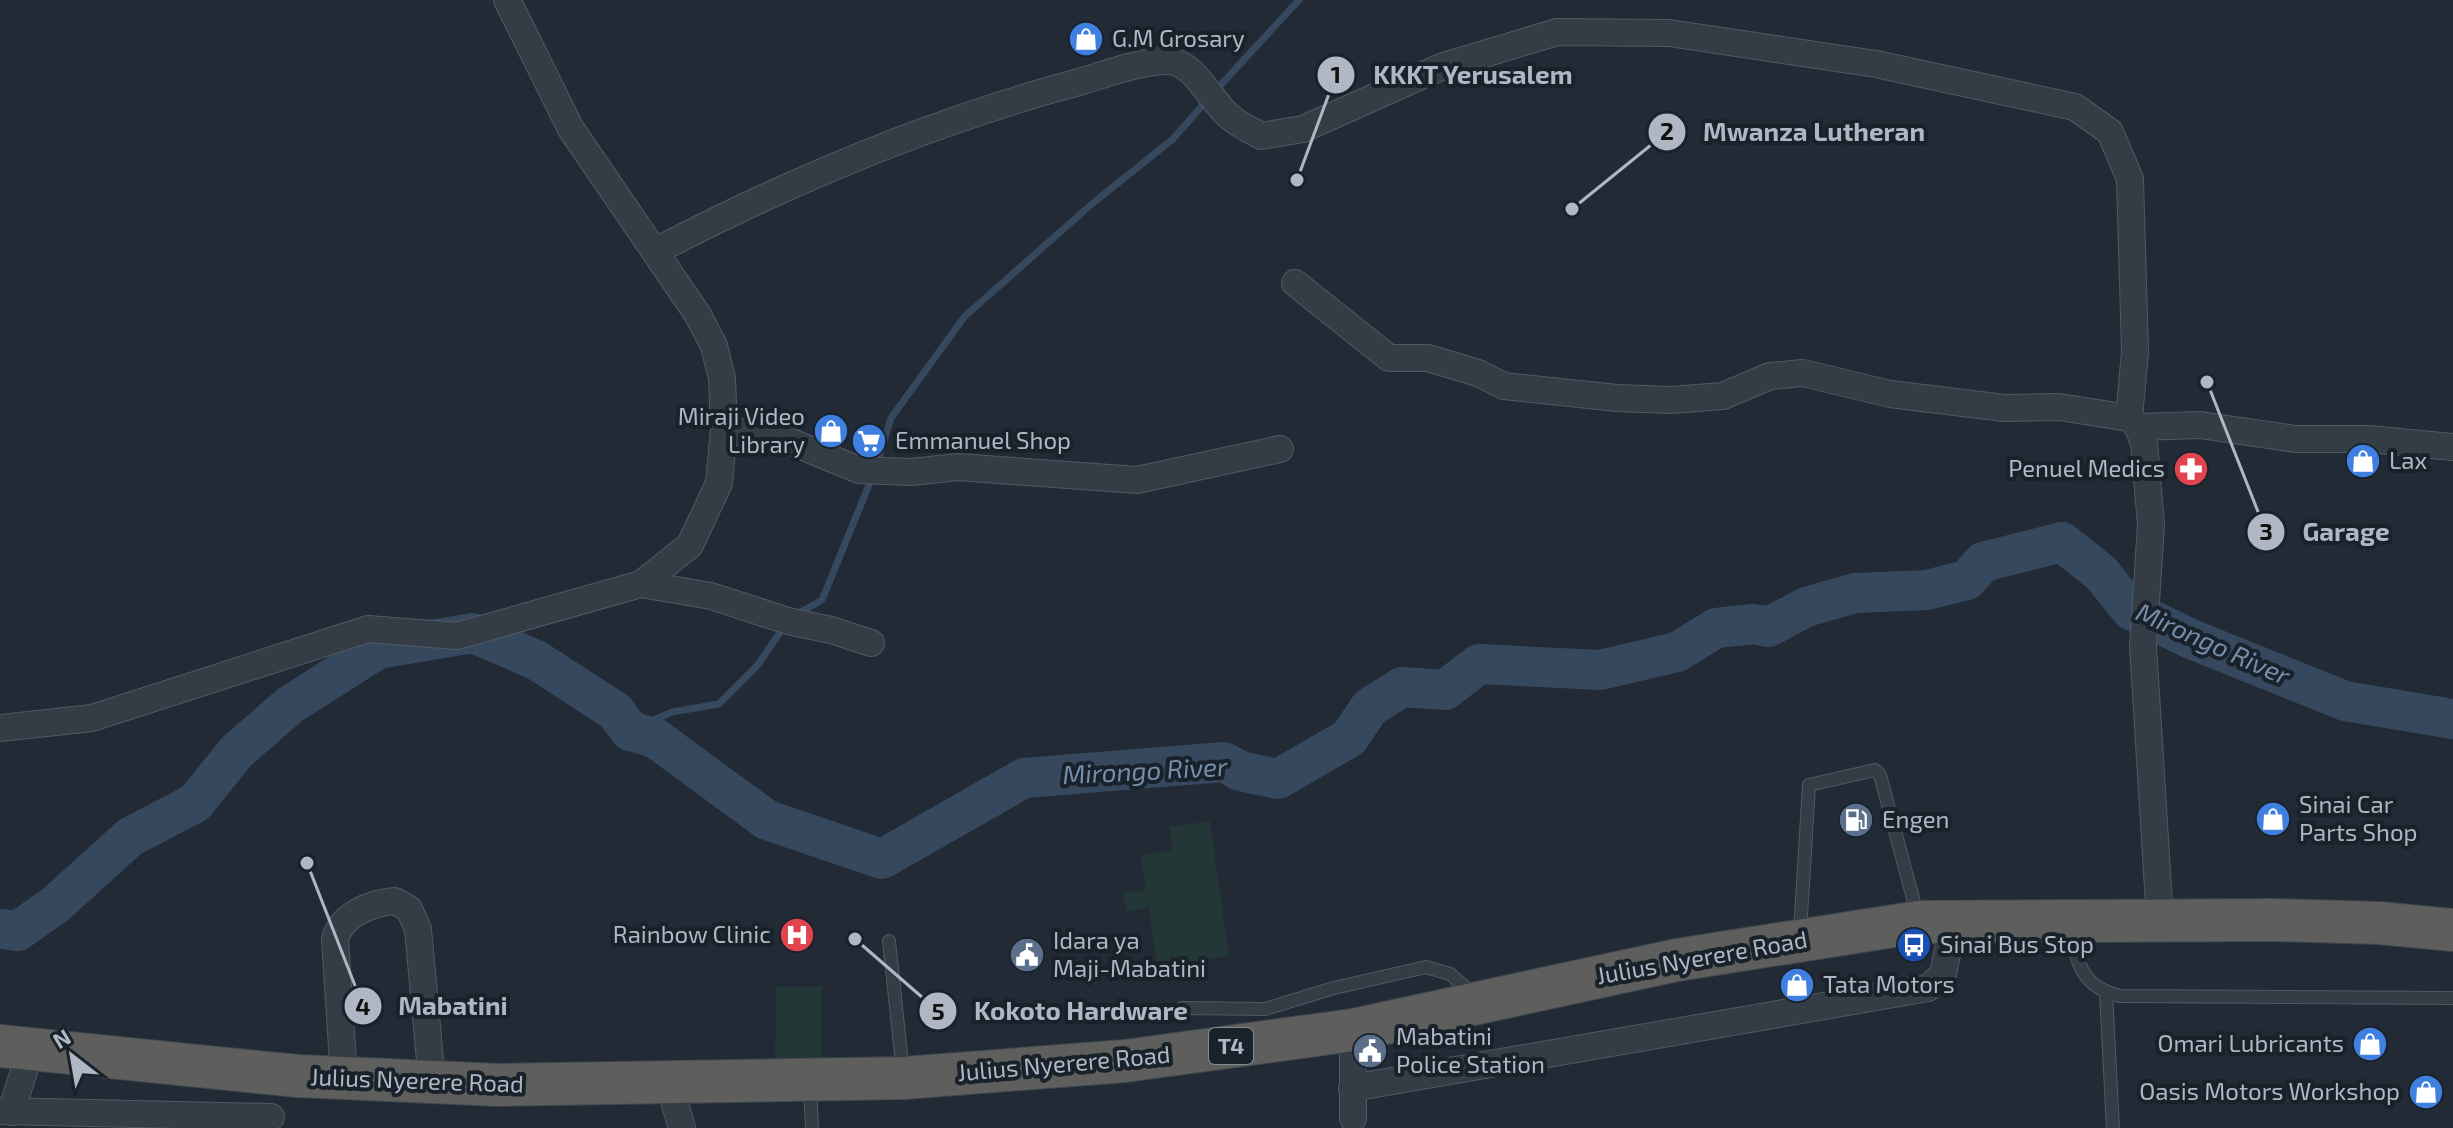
<svg xmlns="http://www.w3.org/2000/svg" width="2453" height="1128" font-family="'Exo 2',sans-serif">
	<style>
		.green { fill: #233737 }
		.lines { fill: none; stroke-linecap: round; stroke-linejoin: round }
		.stream { stroke: #36485d; stroke-width: 7 }
		.river { stroke: #36485d; stroke-width: 40 }
		.service-casing { stroke: #515a64; stroke-width: 14 }
		.minor-casing { stroke: #515a64; stroke-width: 28 }
		.trunk-casing { stroke: #3e4750; stroke-width: 44 }
		.service { stroke: #343c46; stroke-width: 12 }
		.minor { stroke: #343c46; stroke-width: 26 }
		.trunk { stroke: #5e5e5c; stroke-width: 42 }
		.labels { text-anchor: middle; stroke-width: 8; stroke-linejoin: round; paint-order: stroke }
		.shield { fill: #19212a; stroke: #818a95; stroke-width: 2 }
		.shield-label { font-size: 22px; font-weight: bold; fill: #aeb7c3 }
		.poi-label { font-size: 24px; fill: #aeb7c3; stroke: #19212a; text-anchor: start }
		.street-label { font-size: 24px; fill: #aeb7c3; stroke: #19212a }
		.water-label { font-size: 26px; font-style: italic; fill: #778eaa; stroke: #19212a }
		.leader { fill: none; stroke: #aeb7c3; stroke-width: 3 }
		.callout-dot { fill: #aeb7c3; stroke: #19212a; stroke-width: 3 }
		.mark-label { font-size: 24px; text-anchor: middle; font-weight: bold; fill: #111 }
		.callout-label { font-size: 26px; text-anchor: middle; font-weight: bold; fill: #aeb7c3; stroke: #19212a; stroke-width: 8; stroke-linejoin: round; paint-order: stroke }
	</style>
	<rect width="100%" height="100%" fill="#212a35"/>
	<g class="green">
		<path d="M1210,821l19,135 -72,11 -8,-59 -23,3 -3,-17 23,-4 -5,-35 32,-5 -3,-23z"/>
		<path d="M822,986l-1,75 -46,1 1,-75z"/>
	</g>
	<g class="lines">
		<g class="stream">
			<path d="M1216,90l83,-90"/>
			<path d="M877,463l14,-45 74,-102 128,-113 80,-64 35,-40"/>
			<path d="M794,616l28,-16 51,-125"/>
			<path d="M630,731l42,-19 47,-8 38,-38 28,-41"/>
		</g>
		<path class="river" d="M0,929l18,2 38,-27 74,-67 65,-34 42,-52 53,-46 88,-56 95,-16 63,27 79,51 15,20 25,7 112,82 115,39 142,-81 200,-16 16,9 38,8 71,-41 21,-31 32,-20 43,3 34,-26 121,6 77,-18 39,-24 37,-4 16,3 37,-20 49,-14 72,-3 40,-10 16,-18 79,-20 39,31 30,37 60,29 154,62 108,18"/>
		<g class="service-casing">
			<g id="service">
				<path d="M2068,930c11,34 13,57 52,66l333,2"/>
				<path d="M1800,933l9,-148 66,-15 5,5 38,142"/>
				<path d="M889,941l14,132"/>
				<path d="M2106,993l7,135"/>
				<path d="M1182,1008l83,1 69,-21 92,-21 24,7 23,20"/>
				<path d="M810,1087l2,41"/>
			</g>
		</g>
		<g class="minor-casing">
			<g id="minor">
				<path d="M656,251c134,-70 277,-130 423,-169 27,-8 61,-21 89,-21 27,1 43,41 62,56 9,8 21,13 31,19l42,-7 138,-62 116,-35 112,1 207,31 199,43 35,25 20,47 5,173 -6,66"/>
				<path d="M1295,283l94,75h39l50,15 26,13 113,12 54,2 52,-4 47,-20 33,-3 87,21 114,14 55,-1 70,11 9,9 6,16 7,82 -8,121 17,274"/>
				<path d="M2138,427l62,-2 95,14h74l84,8"/>
				<path d="M724,429l65,12 70,29 53,2 46,-5 179,13 143,-31"/>
				<path d="M641,584l70,12 77,25 43,9 40,13"/>
				<path d="M0,728l92,-10 276,-89 89,7 184,-52 49,-39 29,-62 5,-54 -2,-51 -8,-32 -16,-31 -127,-186 -64,-129"/>
				<path d="M344,1078l-9,-139c7,-25 36,-36 60,-38l14,8 9,20 14,153"/>
				<path d="M669,1084l13,44"/>
				<path d="M1352,1088l576,-100 15,-14 11,-55"/>
				<path d="M0,1111l271,6"/>
				<path d="M11,1112l20,-63"/>
				<path d="M1353,1118v-88"/>
			</g>
		</g>
		<g class="trunk-casing">
			<path id="trunk" d="M0,1046l298,30 201,9 405,-7 221,-17 228,-31 324,-70 242,-38 355,-2 105,3 74,7"/>
		</g>
		<use href="#service" class="service"/>
		<use href="#minor" class="minor"/>
		<use href="#trunk" class="trunk"/>
	</g>
	<defs>
		<g id="shop-disc" transform="scale(1.8)"><circle r="9.5" fill="#3f7fe0" stroke="#19212a"/><path d="M-5-2.5h2.3a2.7 3.5 0 0 1 5.4 0H5L5.5 6h-11ZM-1.5-2.5h3a1.5 2.3 0 0 0-3 0Z" fill="#fff"/></g>
		<g id="supermarket-disc" transform="scale(1.8)"><circle r="9.5" fill="#3f7fe0" stroke="#19212a"/><path d="M-6-5.5h2.5l.6 2H6L4.5 2H-2.5L-4.4-4H-6ZM-1.5 3.2a1.3 1.3 0 1 0 .1 0ZM3 3.2a1.3 1.3 0 1 0 .1 0Z" fill="#fff"/></g>
		<g id="pharmacy-disc" transform="scale(1.8)"><circle r="9.5" fill="#e0444e" stroke="#19212a"/><path d="M-2-6h4v4h4v4h-4v4h-4v-4h-4v-4h4Z" fill="#fff"/></g>
		<g id="fuel-disc" transform="scale(1.8)"><circle r="9.5" fill="#5c6f8a" stroke="#19212a"/><path d="M-5.5-6h7V0h2V4h1.3V-2.5L3-4.5l.8-.8L6-3V5H2.5V1h-1V6h-7ZM-4.2-4.7v3.2H.2V-4.7Z" fill="#fff"/></g>
		<g id="hospital-disc" transform="scale(1.8)"><circle r="9.5" fill="#e0444e" stroke="#19212a"/><path d="M-5-5h3v3.5h4V-5h3V5h-3V1.5h-4V5h-3Z" fill="#fff"/></g>
		<g id="bus-disc" transform="scale(1.8)"><circle r="9.5" fill="#1a4fb4" stroke="#19212a"/><path d="M-5-6H5V4H4V6H2V4H-2V6H-4V4H-5ZM-3.5-4V0h7V-4ZM-3.5 1.2v1.5H-2V1.2ZM2 1.2v1.5H3.5V1.2Z" fill="#fff"/></g>
		<g id="civic-disc" transform="scale(1.8)"><circle r="9.5" fill="#5c6f8a" stroke="#19212a"/><path d="M-.6-6.5H3V-4.5H.6V-3L4-1V1h2V6H-6V1h2V-1L-.6-3ZM-1.2 2.5V6h2.4V2.5Z" fill="#fff"/></g>
	</defs>
	<g fill-rule="evenodd">
		<use href="#shop-disc" x="1086" y="39"/>
		<use href="#shop-disc" x="831" y="431"/>
		<use href="#supermarket-disc" x="869" y="441"/>
		<use href="#shop-disc" x="2363" y="461"/>
		<use href="#pharmacy-disc" x="2191" y="469"/>
		<use href="#shop-disc" x="2273" y="819"/>
		<use href="#fuel-disc" x="1856" y="820"/>
		<use href="#hospital-disc" x="797" y="935"/>
		<use href="#bus-disc" x="1914" y="945"/>
		<use href="#civic-disc" x="1027" y="955"/>
		<use href="#shop-disc" x="1797" y="985"/>
		<use href="#shop-disc" x="2370" y="1044"/>
		<use href="#civic-disc" x="1370" y="1051"/>
		<use href="#shop-disc" x="2426" y="1092"/>
	</g>
	<g class="labels">
		<rect class="shield" x="1209" y="1028" width="44" height="36" rx="6"/>
		<g class="shield-label">
			<text x="1231" y="1054">T4</text>
		</g>
		<g class="poi-label">
			<text x="1112" y="47">G.M Grosary</text>
			<text x="805" y="425" text-anchor="end">Miraji Video<tspan x="805" dy="28">Library</tspan></text>
			<text x="895" y="449">Emmanuel Shop</text>
			<text x="2389" y="469">Lax</text>
			<text x="2165" y="477" text-anchor="end">Penuel Medics</text>
			<text x="2299" y="813">Sinai Car<tspan x="2299" dy="28">Parts Shop</tspan></text>
			<text x="1882" y="828">Engen</text>
			<text x="771" y="943" text-anchor="end">Rainbow Clinic</text>
			<text x="1053" y="949">Idara ya<tspan x="1053" dy="28">Maji-Mabatini</tspan></text>
			<text x="1940" y="953">Sinai Bus Stop</text>
			<text x="1823" y="993">Tata Motors</text>
			<text x="1396" y="1045">Mabatini<tspan x="1396" dy="28">Police Station</tspan></text>
			<text x="2344" y="1052" text-anchor="end">Omari Lubricants</text>
			<text x="2400" y="1100" text-anchor="end">Oasis Motors Workshop</text>
		</g>
		<g class="street-label">
			<text transform="translate(1702 958) rotate(-10)" y="8">Julius Nyerere Road</text>
			<text transform="translate(1064 1064) rotate(-5)" y="8">Julius Nyerere Road</text>
			<text transform="translate(417 1081) rotate(2)" y="8">Julius Nyerere Road</text>
		</g>
		<g class="water-label">
			<text transform="translate(2213 644) rotate(24)" y="9">Mirongo River</text>
			<text transform="translate(1145 771) rotate(-3)" y="9">Mirongo River</text>
		</g>
	</g>
	<path class="leader" d="M1297 180L1336 75M1572 209L1667 132M2207 382L2266 532M307 863L363 1006M855 939L938 1011"/>
	<g class="callout-dot">
		<circle cx="1297" cy="180" r="8"/>
		<circle cx="1572" cy="209" r="8"/>
		<circle cx="2207" cy="382" r="8"/>
		<circle cx="307" cy="863" r="8"/>
		<circle cx="855" cy="939" r="8"/>
		<circle cx="1336" cy="75" r="20"/>
		<circle cx="1667" cy="132" r="20"/>
		<circle cx="2266" cy="532" r="20"/>
		<circle cx="363" cy="1006" r="20"/>
		<circle cx="938" cy="1011" r="20"/>
	</g>
	<g class="mark-label">
		<text x="1336" y="83">1</text>
		<text x="1667" y="140">2</text>
		<text x="2266" y="540">3</text>
		<text x="363" y="1015">4</text>
		<text x="938" y="1020">5</text>
	</g>
	<g class="callout-label">
		<text x="1473" y="84">KKKT Yerusalem</text>
		<text x="1814" y="141">Mwanza Lutheran</text>
		<text x="2346" y="541">Garage</text>
		<text x="453" y="1015">Mabatini</text>
		<text x="1081" y="1020">Kokoto Hardware</text>
	</g>
	<g transform="translate(72 1056) rotate(329)" stroke="#19212a" stroke-width="6" paint-order="stroke">
	<path d="M0-6L14 30L0 20L-14 30Z" fill="#aeb7c3"/>
	<text y="-12" font-size="22" font-weight="bold" text-anchor="middle" fill="#aeb7c3">N</text>
	</g>
</svg>
